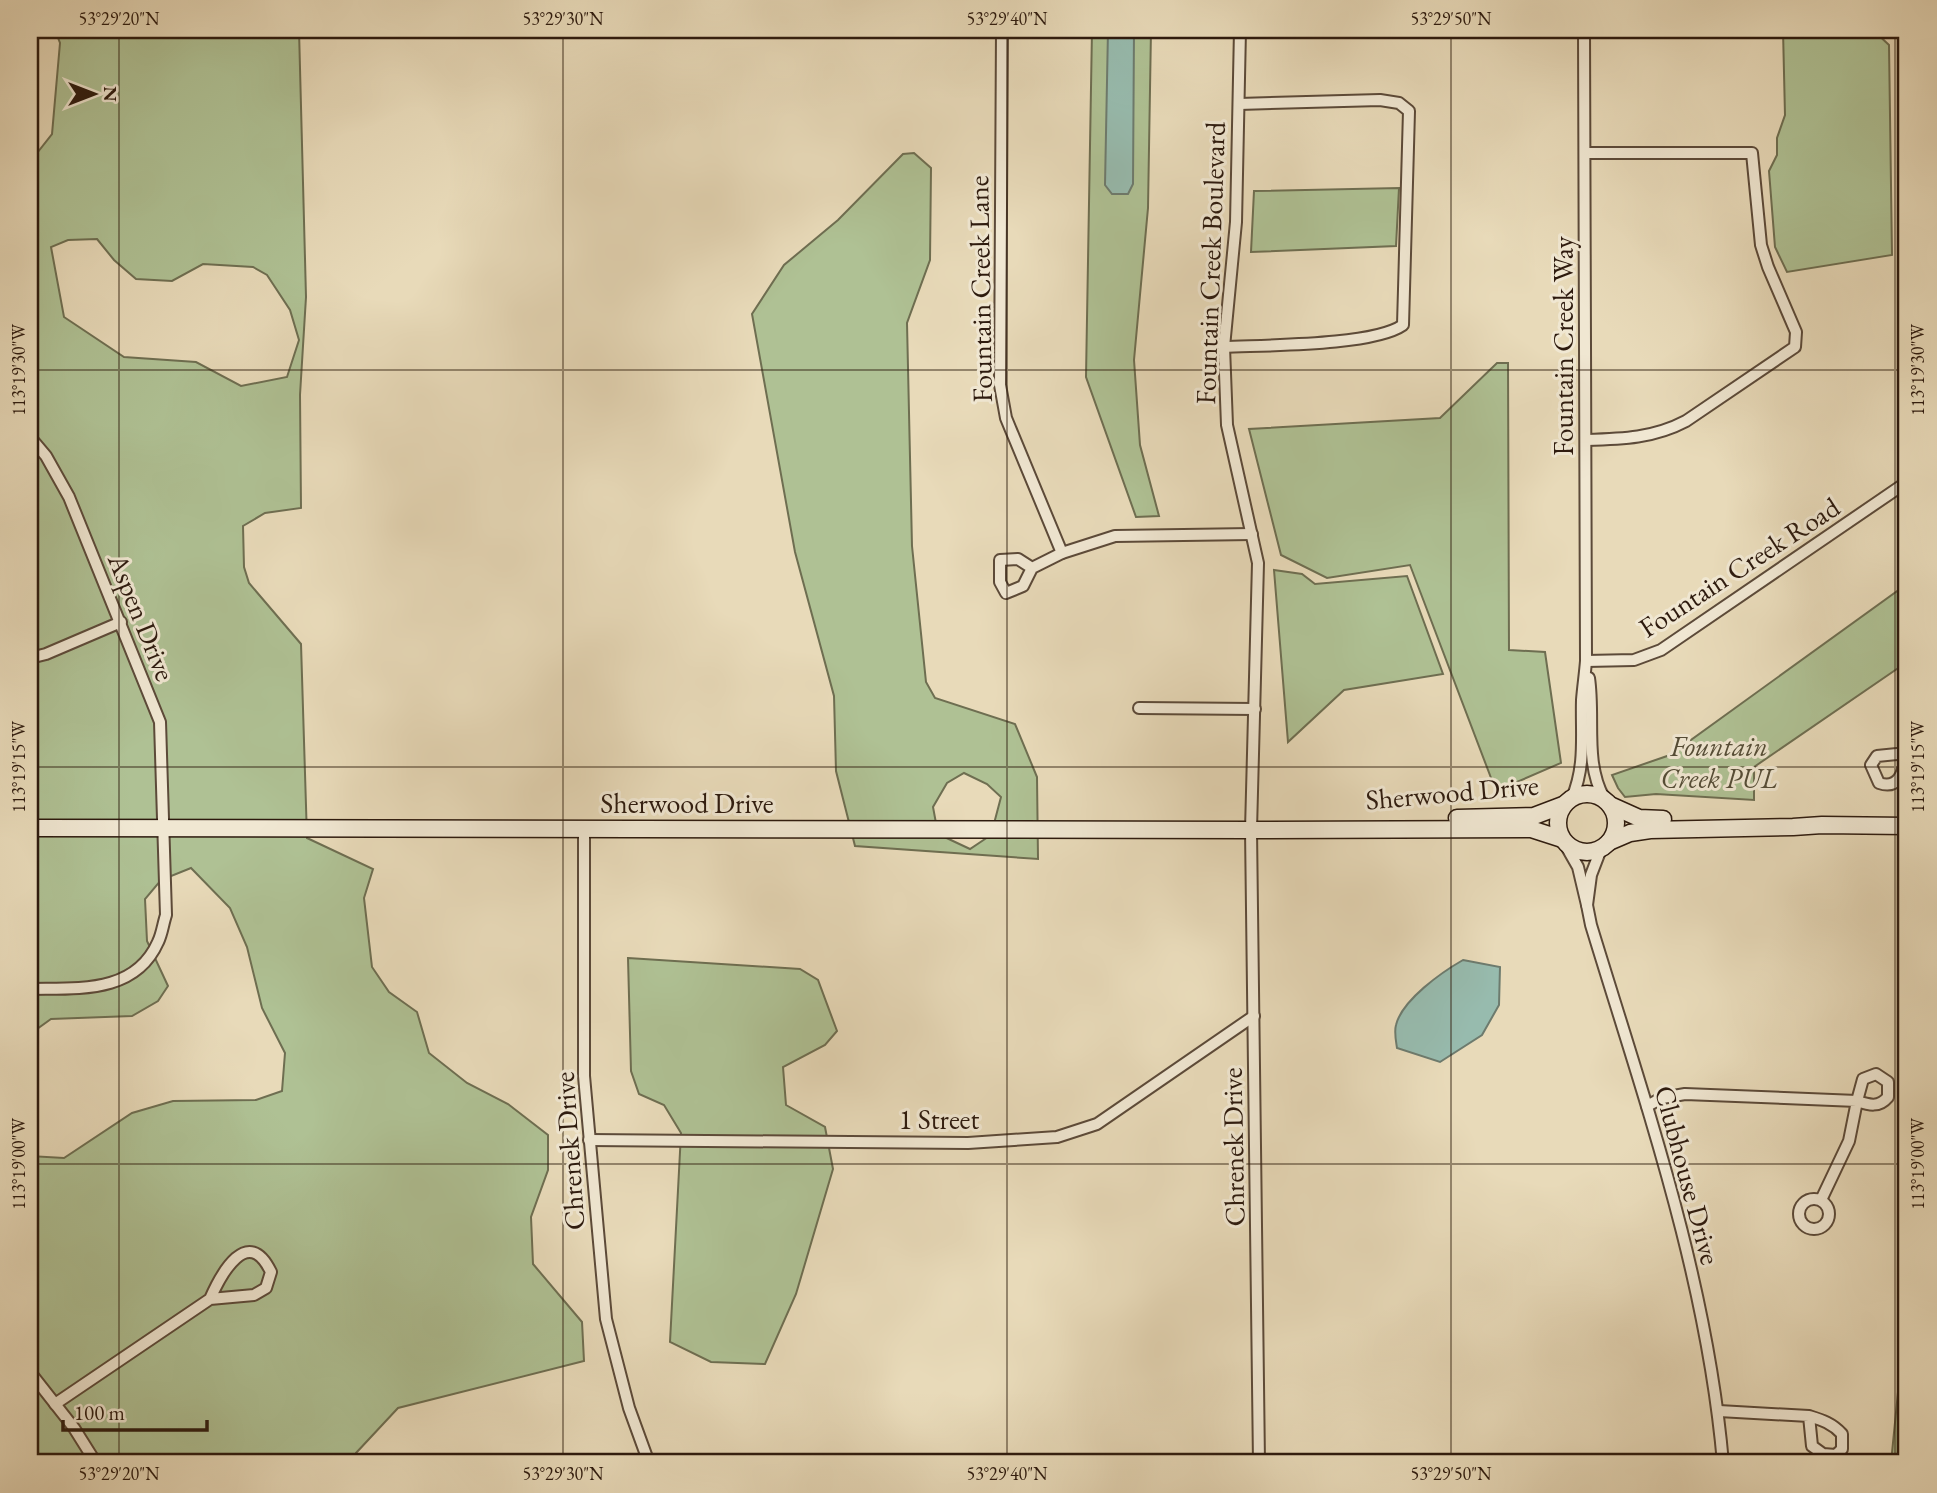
<svg xmlns="http://www.w3.org/2000/svg" width="1937" height="1493" font-family="'EB Garamond',serif">
	<style>
		.green { fill: #afc194; stroke: #6e6e51; stroke-width: 2; fill-rule: evenodd }
		.water { fill: #97bbae; stroke: #6d7b6e; stroke-width: 2 }
		.lines { fill: none; stroke-linecap: round; stroke-linejoin: round }
		.street-casing { stroke: #5c4a39; stroke-width: 14 }
		.secondary-casing { stroke: #2d1a0e; stroke-width: 19 }
		.street { stroke: #f0e7d2; stroke-width: 10 }
		.secondary { stroke: #f0e7d2; stroke-width: 16 }
		.ticks { fill: none; stroke: #2d1a0e; stroke-width: 2; stroke-opacity: 0.45 }
		.labels { text-anchor: middle; stroke-width: 6; stroke-linejoin: round; paint-order: stroke }
		.street-label { font-size: 28px; fill: #2d1a0e; stroke: #f0e7d2 }
		.park-label { font-size: 28px; font-style: italic; fill: #544c36; stroke: #f0e7d2 }
		.neatline { fill: none; stroke: #2d1a0e; stroke-width: 2.5 }
		.ticks-label { font-size: 18px; text-anchor: middle; fill: #2d1a0e }
	</style>
	<rect width="100%" height="100%" fill="#e8dab9"/>
	<filter id="stains"><feTurbulence type="fractalNoise" baseFrequency=".00286" numOctaves="4"/><feColorMatrix values="0 0 0 0 .2 0 0 0 0 .09 0 0 0 0 .02 0 0 0 .5 -.17"/></filter>
	<radialGradient id="worn" r=".72"><stop offset=".6" stop-color="#630" stop-opacity="0"/><stop offset="1" stop-color="#630" stop-opacity=".3"/></radialGradient>
	<g class="green">
		<path d="M55,30h244l7,267 -6,98 1,113 -36,5 -22,13 1,41 5,16 52,61 6,194 66,31 -9,29 8,69 17,25 28,20 12,41 38,30 41,21 40,31v35l-17,47 2,47 49,58 2,39 -186,47 -42,45v10h-326v-307l34,2 68,-45 41,-12 83,-1 26,-9 3,-38 -23,-45 -15,-61 -17,-39 -39,-40 -30,12 -16,19 2,42 21,45 -10,15 -26,15 -81,3 -21,15v-872l22,-28 8,-91zM97,239l17,21 22,19 36,2 31,-17 50,3 14,8 23,35 9,30 -12,37 -46,9 -45,-24 -72,-5 -60,-40 -13,-70 17,-7z"/>
		<path d="M1092,30h59l-3,178 -14,152 6,85 19,71 -23,1 -50,-140z"/>
		<path d="M1783,30h90l16,15 3,210 -105,17 -12,-25 -6,-76 8,-16v-17l8,-23z"/>
		<path d="M914,153l17,15 -1,92 -23,63 5,223 14,136 9,16 80,26 22,53 1,82 -183,-13 -19,-75 -2,-75 -39,-144 -43,-238 32,-49 54,-45 65,-66zM964,773l23,11 14,13 -10,38 -21,14 -32,-15 -5,-27 14,-24z"/>
		<path d="M1399,188l-3,58 -145,6 3,-61z"/>
		<path d="M1497,363h11l1,287 36,2 16,111 -65,28 -86,-226 -83,13 -46,-23 -32,-126 191,-11z"/>
		<path d="M1274,570l28,4 13,10 92,-8 36,98 -99,16 -56,52z"/>
		<path d="M1907,584v78l-153,105v33l-98,-6 -31,3 -7,-9 -6,-13 58,-20z"/>
		<path d="M628,958l172,11 18,11 19,51 -12,14 -42,22 3,38 39,22 8,42 -37,125 -31,70 -54,-2 -41,-20 11,-209 -17,-28 -25,-11 -8,-23z"/>
		<path d="M1907,1363v100h-16l7,-71 8,-12z"/>
	</g>
	<g class="water">
		<path d="M1108,30h26l-1,154 -5,10h-16l-7,-9z"/>
		<path d="M1463,960l37,7 -1,38 -17,30 -42,27 -43,-14c-1,-7 -3,-16 -1,-23 6,-25 46,-53 67,-65z"/>
	</g>
	<g class="lines">
		<g class="street-casing">
			<g id="street">
				<path d="M1002,30l-2,355 6,33 56,135"/>
				<path d="M1240,30l-4,192 -12,125 3,78 31,138 -7,267 8,633"/>
				<path d="M30,37l10,-7"/>
				<path d="M1585,153h167l9,92 7,22 28,65 -1,15 -109,74c-32,17 -63,18 -100,19"/>
				<path d="M1224,347c41,-2 149,-1 179,-22l6,-214 -10,-8 -19,-3 -141,4"/>
				<path d="M30,437l16,19 23,41 91,225 6,193c-3,9 -4,19 -8,27 -23,52 -80,46 -128,47"/>
				<path d="M1032,568l-14,-9 -18,1v22l6,11 17,-7 9,-18 30,-15 53,-17 137,-2"/>
				<path d="M30,658l16,-4 75,-32"/>
				<path d="M1586,661l48,-1 27,-10 246,-168"/>
				<path d="M1589,678c6,40 -5,84 15,120"/>
				<path d="M1139,708l116,1"/>
				<path d="M1907,753l-30,3 -6,9 8,18c20,7 24,-11 28,-27"/>
				<path d="M1572,798c14,-33 9,-63 10,-98 1,-13 3,-26 4,-39l-2,-631"/>
				<path d="M584,829v247l22,243 23,89 20,55"/>
				<path d="M1562,839l16,28 9,38 4,-30 10,-26"/>
				<path d="M1587,905l4,20c54,177 116,353 132,538"/>
				<path d="M1876,1074l12,8v15c-9,11 -19,8 -31,4l6,-22z"/>
				<path d="M1647,1106l15,-8 23,-4 172,7 -8,40 -28,59"/>
				<path d="M589,1140l379,3 89,-6 40,-13 157,-108"/>
				<circle cx="1814" cy="1214" r="15"/>
				<path d="M30,1372l44,56 22,35"/>
				<path d="M55,1404l155,-105 44,-4 12,-7 5,-16c-23,-48 -50,2 -61,27"/>
				<path d="M1719,1411l90,5c13,4 23,7 33,18v15l-6,6 -13,-1 -11,-8 -3,-30"/>
			</g>
		</g>
		<g class="secondary-casing">
			<g id="secondary">
				<circle cx="1587" cy="823" r="29"/>
				<path d="M1610,805l29,13 24,1"/>
				<path d="M1457,818l77,-2 29,-11"/>
				<path d="M30,828l1221,2 280,-1 31,10"/>
				<path d="M1609,842l21,-9 20,-3 143,-3 29,-2 85,1"/>
			</g>
		</g>
		<use href="#street" class="street"/>
		<use href="#secondary" class="secondary"/>
	</g>
	<path class="ticks" d="M119,30v1433M563,30v1433M1007,30v1433M1451,30v1433M1895,30v1433M30,370h1877M30,767h1877M30,1164h1877"/>
	<g class="labels">
		<g class="street-label">
			<text transform="translate(1210 263) rotate(-88)" y="10">Fountain Creek Boulevard</text>
			<text transform="translate(980 289) rotate(-91)" y="10">Fountain Creek Lane</text>
			<text transform="translate(1563 346) rotate(-90)" y="10">Fountain Creek Way</text>
			<text transform="translate(1739 567) rotate(-33)" y="10">Fountain Creek Road</text>
			<text transform="translate(142 617) rotate(68)" y="10">Aspen Drive</text>
			<text transform="translate(1452 792) rotate(-5)" y="10">Sherwood Drive</text>
			<text x="687" y="813">Sherwood Drive</text>
			<text x="939" y="1129">1 Street</text>
			<text transform="translate(1233 1147) rotate(-91)" y="10">Chrenek Drive</text>
			<text transform="translate(569 1151) rotate(-94)" y="10">Chrenek Drive</text>
			<text transform="translate(1688 1175) rotate(75)" y="10">Clubhouse Drive</text>
		</g>
		<g class="park-label">
			<text x="1719" y="756">Fountain<tspan x="1719" dy="32">Creek PUL</tspan></text>
		</g>
	</g>
	<rect width="1937" height="1493" fill="none" stroke="#e8dab9" stroke-width="77"/>
	<g transform="translate(94 94) rotate(90)" stroke="#f0e7d2" stroke-width="5" paint-order="stroke">
	<path d="M0-5L12 26L0 18L-12 26Z" fill="#2d1a0e"/>
	<text y="-10" font-size="19" font-weight="bold" text-anchor="middle" fill="#2d1a0e">N</text>
	</g>
	<path d="M63 1420v10h144v-10" fill="none" stroke="#2d1a0e" stroke-width="3.5"/>
	<text x="74" y="1420" font-size="21" fill="#2d1a0e" stroke="#f0e7d2" stroke-width="5" paint-order="stroke">100 m</text>
	<rect x="38" y="38" width="1860" height="1416" class="neatline"/>
	<g class="ticks-label">
		<text x="119" y="25">53°29'20"N</text>
		<text x="563" y="25">53°29'30"N</text>
		<text x="1007" y="25">53°29'40"N</text>
		<text x="1451" y="25">53°29'50"N</text>
		<text transform="translate(1918 370) rotate(-90)" y="6">113°19'30"W</text>
		<text transform="translate(19 370) rotate(-90)" y="6">113°19'30"W</text>
		<text transform="translate(1918 767) rotate(-90)" y="6">113°19'15"W</text>
		<text transform="translate(19 767) rotate(-90)" y="6">113°19'15"W</text>
		<text transform="translate(1918 1164) rotate(-90)" y="6">113°19'00"W</text>
		<text transform="translate(19 1164) rotate(-90)" y="6">113°19'00"W</text>
		<text x="119" y="1480">53°29'20"N</text>
		<text x="563" y="1480">53°29'30"N</text>
		<text x="1007" y="1480">53°29'40"N</text>
		<text x="1451" y="1480">53°29'50"N</text>
	</g>
	<rect width="100%" height="100%" filter="url(#stains)"/>
	<rect width="100%" height="100%" fill="url(#worn)"/>
</svg>
